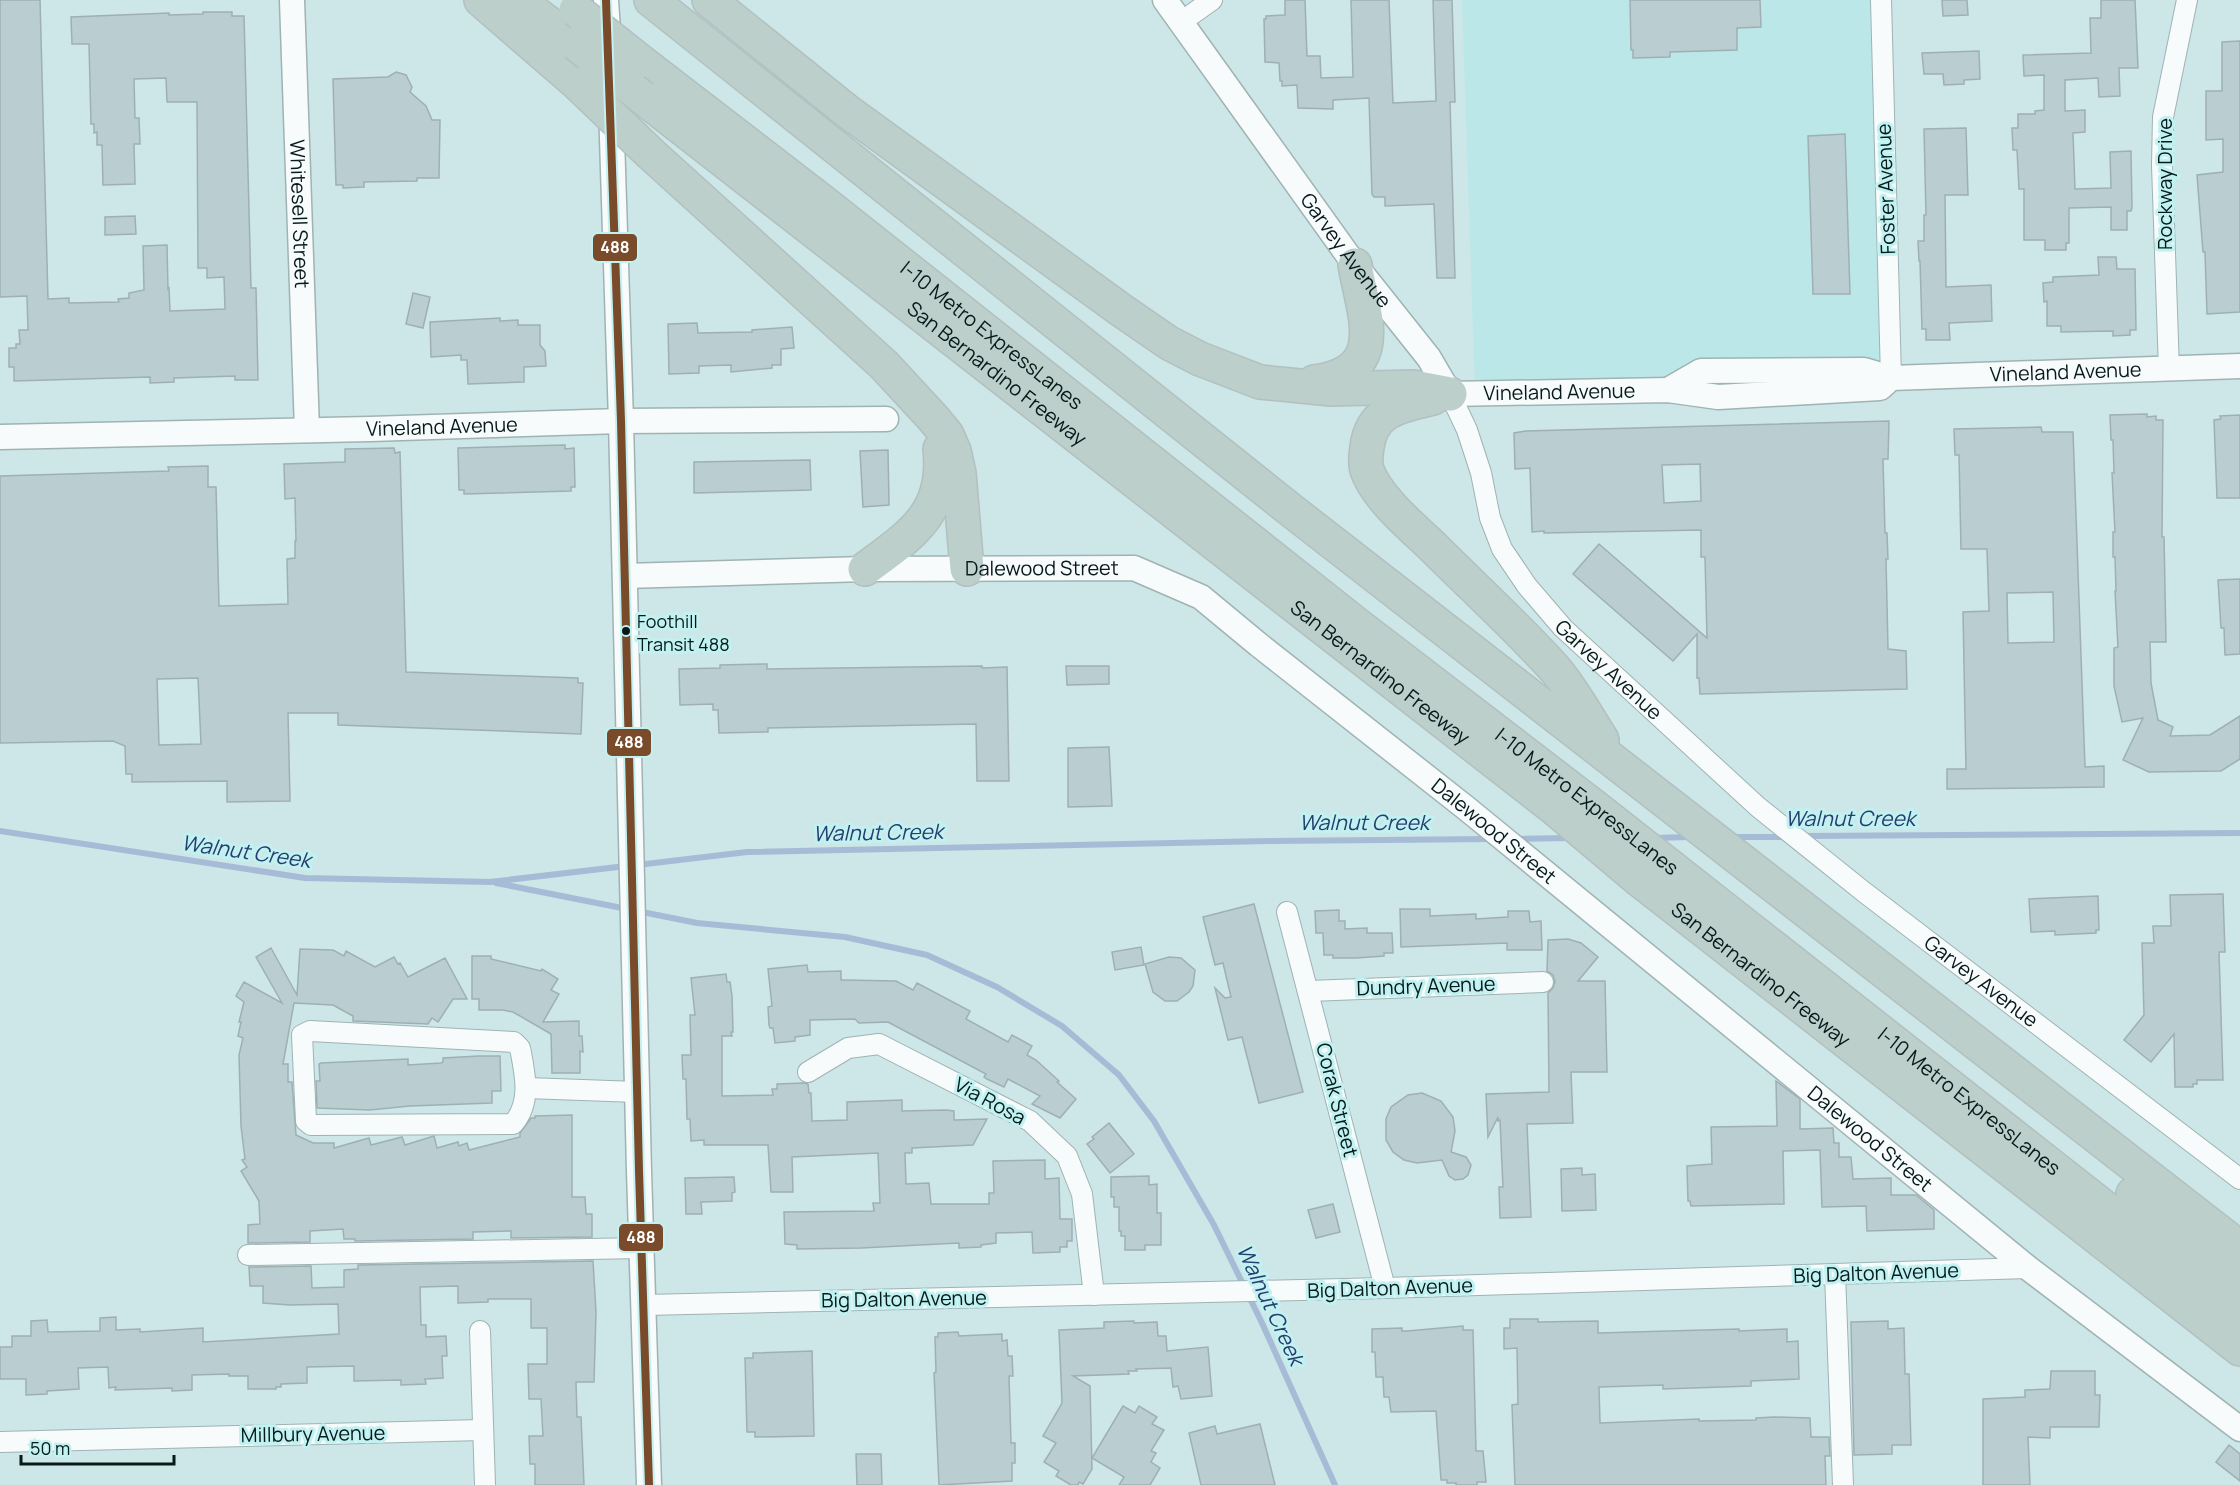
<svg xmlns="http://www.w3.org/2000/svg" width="2240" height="1485" font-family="Manrope,sans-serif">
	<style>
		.built { fill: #bce7e8 }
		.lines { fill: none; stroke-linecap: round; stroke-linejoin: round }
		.stream { stroke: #a6bbd5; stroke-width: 6 }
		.building { fill: #bacdd0; stroke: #9eb0b4; stroke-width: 1.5; fill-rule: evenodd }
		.minor-casing { stroke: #9fb3b3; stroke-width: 22 }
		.tertiary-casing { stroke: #9fb3b3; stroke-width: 27 }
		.motorway-casing { stroke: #b2c0c0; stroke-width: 36 }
		.minor { stroke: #f8fbfb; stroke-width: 20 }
		.tertiary { stroke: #f8fbfb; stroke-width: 24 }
		.motorway { stroke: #bccfca; stroke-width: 33 }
		.motorway-bridge-casing { stroke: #b2c0c0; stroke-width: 36; stroke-linecap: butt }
		.motorway-bridge { stroke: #bccfca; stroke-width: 33 }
		.bus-1-casing { stroke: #c2f1f2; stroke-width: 12 }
		.bus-1 { stroke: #7a4b2a; stroke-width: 8 }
		.bus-dot { fill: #071a1a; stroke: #c2f1f2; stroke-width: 2 }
		.labels { text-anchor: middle; stroke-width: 6; stroke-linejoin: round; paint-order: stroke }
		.bus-label { font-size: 18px; fill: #071a1a; stroke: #c2f1f2; text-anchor: start }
		.street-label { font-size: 20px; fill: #071a1a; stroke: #c2f1f2 }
		.water-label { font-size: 21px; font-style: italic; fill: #263e6d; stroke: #c2f1f2 }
		.line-badge { stroke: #c2f1f2; stroke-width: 2 }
		.badge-label { font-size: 16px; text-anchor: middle; font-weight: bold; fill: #fff }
	</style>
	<rect width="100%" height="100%" fill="#cde6e7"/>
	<path class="built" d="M1462,0h419l10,378 -11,10 -405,5z"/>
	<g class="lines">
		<g class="stream">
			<path d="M0,831l305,47 185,4 136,-16"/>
			<path d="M1803,836l437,-3"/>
			<path d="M1731,837h55"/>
			<path d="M1653,838l37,-1"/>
			<path d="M1515,839l55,-1"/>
			<path d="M637,865l110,-13 522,-11 223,-2"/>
			<path d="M496,883l131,26"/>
			<path d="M637,911l60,12 148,14 82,18 70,32 65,39 57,49 35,46 60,104 48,98 73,162"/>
		</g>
	</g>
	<g class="building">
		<path d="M0,0h40l8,299 21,-1v5l50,-1 -1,-3 11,-1v-5l15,-3 -1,-44 24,-1 1,44 1,-1 1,23 55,-2 -1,-32 -17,1v-10h-9l-1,-166h-30l-1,-24 -32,1 1,39h4l1,26h-6l1,40 -32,1 -1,-40h-5v-13l-3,1v-9h-3l-2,-80h-17l-1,-27 98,-4v2l34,-1v-2h29v4h12l7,272h5l2,92h-23v-4l-61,2v4l-24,1v-6l-136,4v-14h-5v-19h7v-4h4l-1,-14h9l-1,-34 -27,1z"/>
		<path d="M1285,0h20l2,56h13l1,22 32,-1 -2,-77h38l4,103 43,-2 -3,-101h19l3,102h-5l5,176h-18l-3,-74 -49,2v-9h-11l-2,-3 -3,-96 -36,2v9l-35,-1 -1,-23 -15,1v-5h-2l-1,-18 -14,-1 -1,-43h2v-3l19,-1z"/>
		<path d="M1630,0h130l1,27 -24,1v22l-67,2v5l-37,1v-8h-2z"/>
		<path d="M1942,0h25l1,15 -25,1z"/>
		<path d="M2101,0h34l3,68h-19l1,28 -21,1 -1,-19 -33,2v31l20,-1v22l-12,1 2,56 36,-1 -1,-36 21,-1 1,57 -1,3h-4v19h-16v-23l-42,1v35h-3v7h-21v-10h-21v-51h-5l-2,-39h-4l-1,-22h6v-14h17v-3l9,-1v-35l-20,1 -1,-21 68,-2 -1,-35h11z"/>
		<path d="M2240,41v271l-33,2 -2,-62h-2l-6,-77 26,-3v-33l-17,1v-49h16v-49z"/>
		<path d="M1979,51l1,28 -16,1v4l-20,1 -1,-11h-19l-2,-21z"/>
		<path d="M396,72l10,3 6,12 -2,5 16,14 6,14h8l-1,58h-22v3l-53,1v5l-21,1v-3h-7l-3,-106 55,-2z"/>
		<path d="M1966,128l2,67h-23l1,92 45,-2 1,36 -43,2 1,17h-24v-11h-4l-2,-68h-1l-1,-20h6v-26h2l-2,-86z"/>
		<path d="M1845,134l5,160h-37l-5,-158z"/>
		<path d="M135,216l1,18 -31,1v-18z"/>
		<path d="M2098,257h18l1,12h18l1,61h-6v5l-17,1v-5l-52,1v-6h-14v-25l-3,1 -1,-19 10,-1v-5l46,-2z"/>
		<path d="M413,293l17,4 -7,31 -17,-4z"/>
		<path d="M500,318v3l18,-1v5h22v20l5,6 1,15 -22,1v15l-56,2 -1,-24h-6v-5l-30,2 -1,-35z"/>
		<path d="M697,323l1,10 54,-1v-2l40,-3 2,21 -13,1v16h-9v3l-41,4v-7l-32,1v7l-30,1 -1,-50z"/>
		<path d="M2147,414v3l9,-1v4h7l-1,117h2l2,105h-16l1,41 7,37 15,7 -3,9 40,-1 30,-19v43l-19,12 -72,1 -26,-12 20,-42 -21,4 -8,-36v-38l4,-1 -3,-56h1l-1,-34h-2v-25h2l-3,-59h2l-1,-33h-2l-1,-25z"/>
		<path d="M2240,415v83h-23l-3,-78 7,-1 -1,-3z"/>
		<path d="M1889,421l-1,38h-5l2,74h2l1,26h-2l2,90 18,2 1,38 -207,5 -1,-16h-2v-44l-24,27 -100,-87 26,-30 108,94 -2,-81h-4v-27l-157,3v-2l-12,1 -2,-64 -15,1 -1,-36 12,-2zM1700,464l1,37 -37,2 -2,-38z"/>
		<path d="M2041,427l1,5h31l12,335 19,-1v21l-157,2v-20h19l-3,-157 26,-1 -2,-62h-26l-2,-94h-4l-1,-26zM2053,592l1,50 -46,1 -1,-50z"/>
		<path d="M565,445v4l9,-1 1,39h-4v4l-107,3v-4h-5l-1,-42z"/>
		<path d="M394,448l1,5 5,-1 6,220 172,6v5h5l-2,51 -243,-9v-12h-50l2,88 -63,1v-21l-95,1v-8h-6l-1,-28 -12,-5 -113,2v-267l169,-5 -1,-4 40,-1v21h8l3,119 69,-2 -1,-45 8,-1v-17h1l-1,-43 -10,1 -1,-35 61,-2v-13zM198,678l3,66 -42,1 -2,-66z"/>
		<path d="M888,450l1,55 -26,2 -3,-56z"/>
		<path d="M810,460l1,30 -117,3v-31z"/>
		<path d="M2240,579v75l-15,1 -1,-27h-3l-3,-48z"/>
		<path d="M767,664v5l215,-3v2l25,-1 2,114h-32l-1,-57 -208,4v4l-49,1 -1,-23h-5v-6l-33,1 -1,-36 41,-1v-3z"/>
		<path d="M1066,666h43v18l-42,1z"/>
		<path d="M1109,747l3,59 -44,1v-59z"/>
		<path d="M2223,894l2,58h-6l4,128h-26v4h-4v3h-18l-1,-53 -23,28 -27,-22 20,-25 -2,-72h12l-1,-17h18l-1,-31z"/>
		<path d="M2098,896l1,34h-3v3l-41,2v-4l-24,1 -2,-33z"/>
		<path d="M1254,904l49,188 -44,11 -17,-66 -14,3 -13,-52 10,10 6,-1 -8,-34 -8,2 -12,-48z"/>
		<path d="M1400,909h30v7l46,-2v5l32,-2v-6h21l1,11 11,-1 1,29h-35v-7l-106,4z"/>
		<path d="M1339,910v11h6v8l22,-1v5h25l1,20h-9v3l-28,2h-23v-3h-9l-1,-22h-7l-1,-22z"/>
		<path d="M1568,939l13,4 17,14 -20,24h27l2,91h-36l2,51 -46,1 4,93 -31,1 -1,-31h4l-3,-67 -2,1v-4l-10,20 -2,-43 63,-2 -1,-99 5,-5 2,-6 -2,-7 -6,-4 1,-31z"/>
		<path d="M1141,947l3,18 -29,5 -3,-18z"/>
		<path d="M271,948l26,47 3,-46 33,1 11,6 2,-5 29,16 19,-10 4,7 2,-1 8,14 37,-19 22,41h-14l-15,23 -6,-4 -4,6 -75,-3v-5l-20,-11 -39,-2 -11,61h5v18h4l4,53 17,8h21v5l35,-10 2,7 31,-8 3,8 29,-9 3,12 21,-6 1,4 8,-3 2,7 51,-13v-4l11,-15h4v-2l37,-1v82h13l1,17h6v23l-81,1v-7l-38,1v7l-118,2v-2h-11l-1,-10 -33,2v11l-62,1v-18l12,-1 -1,-23 -18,-30 6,-4 -5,-7 3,-1 -4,-33 -2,-71 4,-17 -5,-2 3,-14h-2l5,-20 -8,-6 8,-14 38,21 -26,-46z"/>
		<path d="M472,956h19v3l50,12 1,-2 16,10 -7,11 8,4 -16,28 36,-1v15h3l1,16 -3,-1v22h-28l-1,-39 -38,-22 -10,-2h-24v-11h-7z"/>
		<path d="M1169,957l12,1 14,12 -2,16 -4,6 -12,9h-12l-12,-9 -8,-28z"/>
		<path d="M807,965l1,7 33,-1v9h2l53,1 17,9 4,-7 53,28 -4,8 42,23 4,-7 20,11 -5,9 9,5 23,21 -2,1 19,17 -16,19 -28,-14 8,-8 -32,-17 -4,8 -17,-8 -3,-2 2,-3 -98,-52 -29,1 -4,-4 -45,1v15l-15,2v4l-20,2 -2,-15h-3l-1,-3 -1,-18 4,-1 -4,-37z"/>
		<path d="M726,974l1,8h3l2,14 1,36h-2l1,4h-10v60l51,-1 -1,-6h5v-5l27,-1 4,1 1,9h2l1,28 35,-1v-18l55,-2v11l44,-1 8,1v9l33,-1 -14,26 -61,3v5h-7l1,31 23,-1 2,21h58v-11h5l-1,-32 52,-1v19l14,-1 1,41h12v22h-5v6h-7v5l-27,1 -1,-21 -36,1v10l-15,2v2l-22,1v-5l-98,5 -64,1v-4l-12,-1 -1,-32 90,-1 -1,-8h7l-2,-50 -86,4 1,35h-22l-3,-47h-64v-5l-13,1 -1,-22h-3l-1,-40h-3l-1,-24h9l-1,-40h5l-4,-37z"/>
		<path d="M479,1056h21l1,35h-9v12l-82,3 -40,4 -53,-2 -1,-27h4l-1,-17 2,-1 87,-4v6l33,-2 2,-1v-4z"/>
		<path d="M1776,1081l24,18v30l33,-1 1,15h5v14h12l2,22 38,-1v17h25l18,15v19l-67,2 -1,-25 -44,1 -2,-57 -37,1 1,53 -93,2 -1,-5h-2l-1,-35 25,-2 -1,-37 66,-1z"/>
		<path d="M1422,1093l19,8 12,16 2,14 -4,21 15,5 5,8 -3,10 -5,4 -8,1 -6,-4 -7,-16 -25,3 -13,-3 -11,-8 -7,-12v-21l5,-12 17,-12z"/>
		<path d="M1109,1123l25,31 -24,19 -23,-29 7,-5 -2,-2z"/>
		<path d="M1582,1168v7l13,-1 1,36 -34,1 -1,-42z"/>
		<path d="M1149,1176v9l8,-1v29h4v32h-16v5h-20v-14h-4v-5h-2v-24h-5v-10h-3v-20z"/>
		<path d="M734,1177l1,15 -3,1v8l-31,1 1,12h-16l-1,-36z"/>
		<path d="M1333,1204l7,28 -24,6 -8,-28z"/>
		<path d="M593,1261l3,51 -2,70h-18l1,35h4l3,68h-49v-21h-5l-1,-28h14l-2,-37h-12l-1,-35h19v-36h-16v-29h-43v3l-30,1v-17l-38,1 1,38h5v12l20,-1 1,20h-5l1,22 -18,1 1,5 -25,1v-5l-47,1v-15l-47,1v16l-26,1v3h-5v2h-28v-13h-19v-2l-37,1v15l-20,1v-3l-57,2 1,-3 -7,1 -1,-21 -30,1 1,21 -32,2v3l-21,1v-16h-26v-32h12v-11h19v-15l16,-1 1,12 52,-1v-13l16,-1v13l24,-1v3l63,-4v14l136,-8 -1,-30 -48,1 -27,-2v-17h-13l-1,-19 62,-1 1,22 32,-1v-17l14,-1v-4z"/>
		<path d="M1510,1319h28v3l60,-1v12l141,-4v2l48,-2v13l11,-1 1,38 -48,2v5l-88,3v-4l-64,2 1,36 99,-4v2l57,-1v-2l18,-1 36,1 1,19h18l1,19h-5l1,29h-311l-3,-80 6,-1 -1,-56 -13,1v-21h6z"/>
		<path d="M1134,1321v2l23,-1 1,14h8l1,15 41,-4 4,49 -31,3 -3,-13 -5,1 -2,-19 -35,1 1,2h-9l1,3 -56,2 17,10 2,83 -9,15 -4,-2 -1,3h-7l-15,-9 3,-5 -15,-9 12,-19 -13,-7 19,-33 -3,-73 45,-2v-6z"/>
		<path d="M1888,1321v8l16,-1 1,46h4l2,71h-19v9l-38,1 -3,-133z"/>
		<path d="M1463,1326v4h10l3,121h7l3,31h-9v3h-21v-2h-9v-3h-6l-5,-69 -45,1 -2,-15h-5l-1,-20h-7l-1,-25h-3v-23l30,-1v3h5z"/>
		<path d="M958,1332l1,4 43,-2v7l5,-1 1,16h4l1,20h-4l2,67h4v20h-3v18l-73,4 -5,-112 2,-1 -1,-35h3v-4z"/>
		<path d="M812,1351l2,85 -59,1v-5h-8l-2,-74h8v-5z"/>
		<path d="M2051,1371h44v24h5l-1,32h-49v11l-22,-1 2,48h-47v-86l42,-2v-7l25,-1z"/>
		<path d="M1123,1406l12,7 4,-7 18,11 -5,7 12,6 -13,21 5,2 -5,9 9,6 -10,17h-31l5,-8 -32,-19z"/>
		<path d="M1260,1424l15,61h-74l-12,-52 26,-7 2,8z"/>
		<path d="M2229,1445l11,9v27l-24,-19z"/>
		<path d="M856,1454h25l1,31h-25z"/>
	</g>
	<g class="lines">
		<g class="minor-casing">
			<g id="minor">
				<path d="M1881,0l10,378"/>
				<path d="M1181,22l31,-22"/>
				<path d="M2169,370l-7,-205 1,-48 24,-117"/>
				<path id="s1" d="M1450,394l17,36 14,43 9,45 12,31 25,37 36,42 195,179 106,85 376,287"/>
				<path d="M1287,912l98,376"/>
				<path d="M1309,991l234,-9"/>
				<path d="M310,1031l204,11 6,6c5,26 12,54 -7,76l-202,1 -5,-4 -4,-86z"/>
				<path d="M808,1072l40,-24 31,-4 151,77 37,35 15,38 12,101"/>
				<path d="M527,1088l110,4"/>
				<path d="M248,1255l394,-7"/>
				<path d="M1835,1274l8,211"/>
				<path d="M645,1305l740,-17 643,-20"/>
				<path d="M480,1331l5,154"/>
				<path d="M0,1442l482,-12"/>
			</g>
		</g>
		<g class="tertiary-casing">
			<g id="tertiary">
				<path id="s2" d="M292,0l15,430"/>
				<path d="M606,0l3,45"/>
				<path id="s3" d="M1165,0l190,265 74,93 21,36 218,-4 50,7 162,-9 11,-10"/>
				<path d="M611,107l10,314 18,750 10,314"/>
				<path id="s4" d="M1668,390l33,-19 163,-1 27,8 349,-12"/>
				<path id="s5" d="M0,437l370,-8 251,-8 265,-2"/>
				<path id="s6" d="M625,576l240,-7 269,-1 67,29 58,48 207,163 562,460 212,161"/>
			</g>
		</g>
		<g class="motorway-casing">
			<g id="motorway">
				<path d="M481,0l97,84"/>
				<path d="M518,0l58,44"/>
				<path d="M651,0l641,511 948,737"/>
				<path d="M709,0l138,111 274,199 48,33 31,16 60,23 71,7 82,-2 37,7"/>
				<path id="s7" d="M640,61l183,141 532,421 241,185 644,506"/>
				<path id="s8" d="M642,97l912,711 83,70 603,471"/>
				<path d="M651,154l233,211 49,53 14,17 7,16 5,22 8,96"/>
				<path d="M1314,382c76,-10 50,-66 41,-117"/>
				<path d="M1433,398c-32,8 -61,11 -66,49 -1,7 -2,17 0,23 10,28 44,56 65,76 40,40 84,80 122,122 17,19 34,50 48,72"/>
				<path d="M865,569c46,-34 82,-56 75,-120"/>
				<path d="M2133,1194l107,83"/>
			</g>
		</g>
		<use href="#minor" class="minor"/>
		<use href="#tertiary" class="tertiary"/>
		<use href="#motorway" class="motorway"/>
		<g class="motorway-bridge-casing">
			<g id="motorway-bridge">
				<path d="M576,10l64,51"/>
				<path d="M576,44l66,53"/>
				<path d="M578,84l73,70"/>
			</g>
		</g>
		<use href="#motorway-bridge" class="motorway-bridge"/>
		<g class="bus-1-casing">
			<path id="bus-1" d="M606,0l15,421 18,750 10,314"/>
		</g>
		<use href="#bus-1" class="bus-1"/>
	</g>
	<circle class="bus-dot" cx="626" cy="631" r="5"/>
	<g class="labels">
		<g class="bus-label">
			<text x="637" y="628">Foothill<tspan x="637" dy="23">Transit 488</tspan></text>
		</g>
		<g class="street-label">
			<text transform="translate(2165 184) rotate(-90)" y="7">Rockway Drive</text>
			<text transform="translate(1886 189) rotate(-92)" y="7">Foster Avenue</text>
			<text dy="7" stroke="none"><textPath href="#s2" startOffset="214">Whitesell Street</textPath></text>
			<text dy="7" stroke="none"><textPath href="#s3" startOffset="309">Garvey Avenue</textPath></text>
			<text dy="7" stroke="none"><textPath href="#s7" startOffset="446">I-10 Metro ExpressLanes</textPath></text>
			<text dy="7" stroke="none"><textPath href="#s4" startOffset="404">Vineland Avenue</textPath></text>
			<text dy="7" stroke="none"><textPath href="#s8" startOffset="450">San Bernardino Freeway</textPath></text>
			<text dy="7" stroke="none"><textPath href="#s3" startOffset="596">Vineland Avenue</textPath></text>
			<text dy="7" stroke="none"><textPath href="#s5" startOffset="442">Vineland Avenue</textPath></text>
			<text dy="7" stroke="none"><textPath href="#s6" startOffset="417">Dalewood Street</textPath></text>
			<text dy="7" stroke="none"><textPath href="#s1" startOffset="326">Garvey Avenue</textPath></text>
			<text dy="7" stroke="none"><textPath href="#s8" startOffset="936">San Bernardino Freeway</textPath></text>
			<text dy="7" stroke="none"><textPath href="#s7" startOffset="1202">I-10 Metro ExpressLanes</textPath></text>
			<text dy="7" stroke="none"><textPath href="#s6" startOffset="957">Dalewood Street</textPath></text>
			<text dy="7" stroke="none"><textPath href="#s8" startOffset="1422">San Bernardino Freeway</textPath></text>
			<text dy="7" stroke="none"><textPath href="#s1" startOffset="812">Garvey Avenue</textPath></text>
			<text transform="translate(1426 986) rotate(-2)" y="7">Dundry Avenue</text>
			<text transform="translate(1337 1100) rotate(76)" y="7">Corak Street</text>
			<text transform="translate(990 1101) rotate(28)" y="7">Via Rosa</text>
			<text dy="7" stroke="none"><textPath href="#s7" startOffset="1688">I-10 Metro ExpressLanes</textPath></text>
			<text dy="7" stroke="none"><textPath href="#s6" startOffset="1443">Dalewood Street</textPath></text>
			<text transform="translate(1876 1273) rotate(-2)" y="7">Big Dalton Avenue</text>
			<text transform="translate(1390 1288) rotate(-2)" y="7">Big Dalton Avenue</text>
			<text transform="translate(904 1299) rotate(-1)" y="7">Big Dalton Avenue</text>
			<text transform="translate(313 1434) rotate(-1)" y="7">Millbury Avenue</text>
		</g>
		<g class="water-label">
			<text x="1850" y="826">Walnut Creek</text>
			<text x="1364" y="830">Walnut Creek</text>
			<text transform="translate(878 833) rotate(-1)" y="7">Walnut Creek</text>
			<text transform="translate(246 852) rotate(8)" y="7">Walnut Creek</text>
			<text transform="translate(1270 1305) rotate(65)" y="7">Walnut Creek</text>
		</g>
	</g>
	<g class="line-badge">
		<rect x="592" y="233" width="46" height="29" rx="6" fill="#7a4b2a"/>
		<rect x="606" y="728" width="46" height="29" rx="6" fill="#7a4b2a"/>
		<rect x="618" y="1223" width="46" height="29" rx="6" fill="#7a4b2a"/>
	</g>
	<g class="badge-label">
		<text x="615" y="253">488</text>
		<text x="629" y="748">488</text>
		<text x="641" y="1243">488</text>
	</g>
	<path d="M21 1455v9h153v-9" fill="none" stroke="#071a1a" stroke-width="3"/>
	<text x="30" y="1455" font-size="18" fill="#071a1a" stroke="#c2f1f2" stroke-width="4.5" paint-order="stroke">50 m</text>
</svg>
